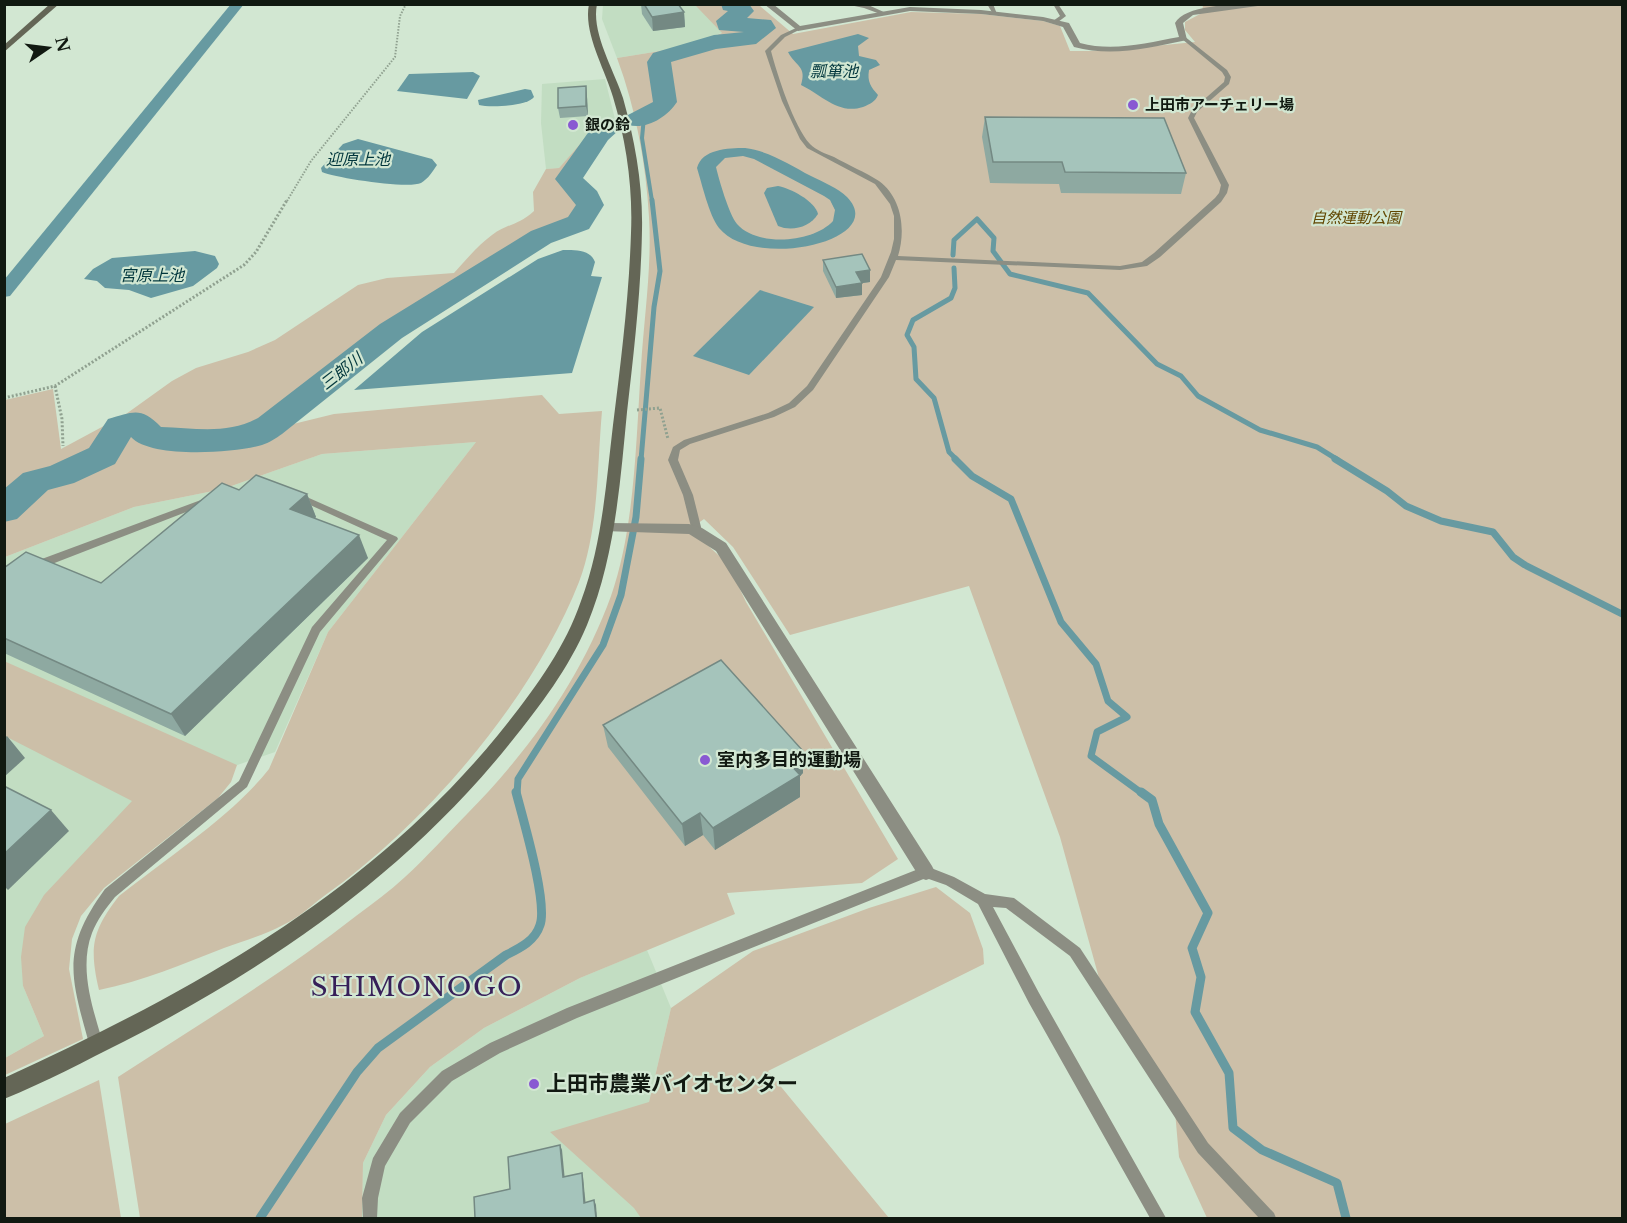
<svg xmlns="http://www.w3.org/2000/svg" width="1627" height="1223" font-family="'Libre Baskerville','Noto Sans JP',serif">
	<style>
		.built { fill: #c2ddc2 }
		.green { fill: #ccbfa8 }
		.water { fill: #679aa1; fill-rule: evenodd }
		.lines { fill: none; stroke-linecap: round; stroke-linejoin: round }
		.stream-far3 { stroke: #679aa1; stroke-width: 4 }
		.stream-far2 { stroke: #679aa1; stroke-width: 5 }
		.stream-far1 { stroke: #679aa1; stroke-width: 7 }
		.stream { stroke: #679aa1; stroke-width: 9 }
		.canal { fill: #679aa1; fill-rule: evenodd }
		.river { fill: #679aa1; fill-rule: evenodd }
		.path-far1 { stroke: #90a190; stroke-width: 2; stroke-dasharray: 1.5 1.5; stroke-linecap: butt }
		.path { stroke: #90a190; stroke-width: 3; stroke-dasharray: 2 2; stroke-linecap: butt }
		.lane { fill: #8c8e83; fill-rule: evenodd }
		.street { fill: #8c8e83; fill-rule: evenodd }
		.secondary { fill: #646656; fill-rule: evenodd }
		.wall { fill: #8ea9a1 }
		.shaded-wall { fill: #748983 }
		.building { fill: #a5c4bb; stroke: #748983; stroke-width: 1.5 }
		.poi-dot { fill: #8959d2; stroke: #d2e7d2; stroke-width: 2 }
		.labels { text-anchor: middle; stroke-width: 4.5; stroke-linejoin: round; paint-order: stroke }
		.far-poi-label { font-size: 15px; font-weight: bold; fill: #111911; stroke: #d2e7d2; text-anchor: start }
		.far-park-label { font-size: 15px; font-style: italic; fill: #614600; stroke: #d2e7d2 }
		.far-water-label { font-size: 16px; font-style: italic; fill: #01363c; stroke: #d2e7d2 }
		.poi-label { font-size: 18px; font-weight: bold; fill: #111911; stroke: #d2e7d2; text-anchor: start }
		.near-poi-label { font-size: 21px; font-weight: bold; fill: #111911; stroke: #d2e7d2; text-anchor: start }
		.near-quarter-label { font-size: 26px; letter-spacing: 1.5px; fill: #372059; stroke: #d2e7d2 }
	</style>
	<rect width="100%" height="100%" fill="#d2e7d2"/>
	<g class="built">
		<path d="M603,5h92l28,27 -32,14 -74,12 -15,-39z"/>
		<path d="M605,79l11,44 -21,4 -36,41 -13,1 -5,-46 1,-39z"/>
		<path d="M476,442l-148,190 -53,120 -142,49 -110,185 21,50 -39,22v-501l129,-50 89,-18 99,-35z"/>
		<path d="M647,950l24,58 -22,94 94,116h-381l1,-55 23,-48 44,-48 54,-39 96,-50z"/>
	</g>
	<g class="green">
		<path d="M750,4l10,2 33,28 118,-22 70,2 62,7 17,5 10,25h33l92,-9 -10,-12v-8l17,-9 1,-8h419v1213h-415l-28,-61 -5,-57 -70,-104 -44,-159 -91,-251 -179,49 -57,-88 -29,-28 -14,10 38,35 18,38 152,257 -36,24 -135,10 8,21 -155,64 -96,50 -54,39 -44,48 -23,48 -1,55h-222l-22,-141c80,-52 163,-102 238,-161 17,-13 34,-25 49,-39 22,-20 41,-42 62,-63 61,-62 114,-135 144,-218 24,-68 25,-156 30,-229 3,-49 11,-100 8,-150 -3,-53 -13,-108 -32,-159l74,-12 31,-13 -27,-28z"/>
		<path d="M595,127l12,6 -33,46 9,12 9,6 2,10 -4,9 -8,8 -25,9 -137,84 -67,48 -76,63 57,-14 208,-19 17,19 43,-3c-5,55 -3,118 -23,171 -46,117 -153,242 -255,314 -13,10 -26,22 -41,29 -18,10 -40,16 -59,23 -41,16 -81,33 -125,42 -10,-43 -7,-59 20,-94 48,-38 114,-81 150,-127l59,-137 148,-190 -154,12 -99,35 -89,18 -129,50v-157l48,-11 8,60 65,-35 46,-33 24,-13 52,-16 27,-12 83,-55 29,-7 67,-5c12,-13 24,-28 38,-38 16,-12 26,-9 42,-24l-1,-19 13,-23 13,-1z"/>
		<path d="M4,661l233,104 -6,17 -13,16 -114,90 -23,28 -9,23 -3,30 14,70 -78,36v-17l39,-22 -21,-50 -2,-29 4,-30 19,-32 88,-94 -127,-65z"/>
		<path d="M936,887l34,26 13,36 1,15 -216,107 121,147h-248l-7,-10 -84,-76 99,-30 22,-94 82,-57 116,-43z"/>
		<path d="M99,1080l22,138h-116v-94z"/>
	</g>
	<g class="water">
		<path d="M858,34l11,4 -11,8 1,10 17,4 4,5 -11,5c-2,12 2,17 9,25 -3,7 -8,9 -15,12 -25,8 -41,-12 -62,-22 6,-19 -5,-18 -13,-33z"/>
		<path d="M473,72l7,4 -13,23 -70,-8 12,-17z"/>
		<path d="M525,89l6,1 3,7c-6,9 -44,11 -55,8l-1,-5 4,-1z"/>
		<path d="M358,139l74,20 5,6c-4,6 -9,14 -16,18 -13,6 -85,-5 -99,-11l-1,-4 22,-24z"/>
		<path d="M745,148c24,3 45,17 66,28 12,6 27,12 36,21 43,44 -93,74 -128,31 -10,-13 -17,-44 -22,-60 5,-19 31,-20 48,-20zM743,156l11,3 70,37 6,4 5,10 -2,11c-20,22 -76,26 -96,3 -8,-10 -18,-44 -21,-57l9,-9z"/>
		<path d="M778,186c12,2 37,15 40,28 -8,13 -26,18 -40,12l-14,-33 3,-5z"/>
		<path d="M563,250c12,0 27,-1 32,12l-4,14 11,1 -30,96 -218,17 68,-58 116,-73z"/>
		<path d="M195,251l20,5 4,8 -2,4 -24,18 -42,12 -22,-8 -24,-2 -8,-7 -13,-2 9,-10 19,-11z"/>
		<path d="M760,290l54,17 -65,68 -56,-19z"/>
	</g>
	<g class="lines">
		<path class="stream-far3" d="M644,117l-2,21 10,63"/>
		<g class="stream-far2">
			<path d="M953,255l1,-15 23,-21 17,19 -1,13 17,23 78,19 69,71 24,12 17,20 62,34 57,17 21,13"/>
			<path d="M954,268l1,20 -4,10 -38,22 -6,15 7,12 2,32 18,19 15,54 8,8"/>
			<path d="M641,460l13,-153 6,-36 -8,-71"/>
		</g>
		<g class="stream-far1">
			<path d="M955,459l17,17 39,23 50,123 35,42 12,37 19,16 -30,15 -6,24 52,38"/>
			<path d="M1335,459l52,32 19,15 35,15 52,11 20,25 12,8 97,49"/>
			<path d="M517,794l1,-15 85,-134 18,-50 15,-78 5,-58"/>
		</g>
		<g class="stream">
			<path d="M1141,792l11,8 7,24 49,89 -16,35 9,29 -6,35 34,61 4,55 29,22 75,33 9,35"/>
			<path d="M260,1218l97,-146 21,-24 128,-93c14,-7 29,-14 34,-30 8,-22 -17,-106 -24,-133"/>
		</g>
		<path class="canal" d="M231,4h13l-234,292 -6,1v-17z"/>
		<g class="river">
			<path d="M721,4h28l5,7 -7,7 24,2 5,8 -20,16 -40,5 -45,13 6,40c-10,15 -30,28 -49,23l-4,-5 4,-5 25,-13 -6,-40 6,-9 61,-18 30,-3 -25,-2 -3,-9 12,-10 -5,-1z"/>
			<path d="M606,122l9,3 4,5 -11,10 -25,38 14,13 7,14 -15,24 -38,14 -149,95 -120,96c-6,4 -13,9 -20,11 -27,8 -111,14 -131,-8l-16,27 -41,19 -26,7 -31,29 -13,3v-33l19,-16 27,-7 39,-18 19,-29c25,-7 33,-13 53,8 33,1 67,8 97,-9l122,-94 151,-93 37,-14 8,-12 -21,-26 35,-49z"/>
		</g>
		<path class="path-far1" d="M287,201l24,-40 84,-104 5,-41 6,-12"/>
		<g class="path">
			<path d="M55,386l7,33 1,27"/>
			<path d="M4,398l51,-12 189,-121 12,-13 31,-52"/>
			<path d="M637,410l23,-2 8,31"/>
		</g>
		<g class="lane">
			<path d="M845,4h21l20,9 -3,2 -19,-7z"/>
			<path d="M987,4h6l4,10h-4z"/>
			<path d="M1053,4h5l8,12 -8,6 -5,-1 7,-5z"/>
			<path d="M796,28l5,1 -16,8 -14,14c6,23 23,76 39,93 6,6 16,10 24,13 14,8 31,15 45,24 23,17 27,49 19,75l222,10 22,-4 12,-9 61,-55 4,-5 2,-8 -33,-67 4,-8 32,-28 1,-5 -3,-5 -40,-33 -1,-1 3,-2 43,34 4,7 -2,7 -32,28 -3,6 35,67 -2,8 -6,9 -61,55 -13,9 -27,4 -224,-10 -7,17 -76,113 -18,17 -21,10 -84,27 -10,6 -2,10 15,35 9,36 -5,3 -5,-3 -9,-36 -15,-35 5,-13 11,-7 84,-27 21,-10 18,-17 74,-109 10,-25 3,-13v-23l-4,-12 -15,-20 -68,-36 -7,-9 -18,-38 -17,-50 16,-16z"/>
			<path d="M300,494l97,43 1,2 -78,93 -73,155 -132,110c-9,11 -18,23 -23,36 -14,37 2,78 12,114l-2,5 -5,2 -5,-2 -2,-5c-19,-69 -30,-96 15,-158l134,-108 73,-154 75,-87 -90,-41 -2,-2 2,-2z"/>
			<path d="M209,497l3,1 2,2 -2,2 -173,67 -4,1 -5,-4 1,-3z"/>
			<path d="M926,866l28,11 31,17 29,4 66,50 128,195 66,70 2,5h-17l-61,-65 -128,-197 -64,-48 -13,-1 46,86 127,225h-16l-121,-215 -51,-99 -32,-19 -20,-7 -349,140 -77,35 -48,28 -42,42 -25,43 -7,32 -1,20h-14l-1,-20 11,-40 27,-45 42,-42 48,-28 77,-35z"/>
		</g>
		<g class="street">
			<path d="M764,4h9l27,22 110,-19 71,3 62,7 26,6 11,20c33,9 66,0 99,-6l-4,-14c11,-21 75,-19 97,-19l-79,11 -10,8 4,17c-38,8 -75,17 -113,7l-11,-20 -20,-6 -62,-7 -71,-3 -112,20z"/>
			<path d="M609,523l80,1 13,4 24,15 206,323 3,6 -3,6 -6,2 -6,-2 -204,-327 -27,-17 -85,-3 -2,-3z"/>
		</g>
		<g class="secondary">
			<path d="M50,4h9l-55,48v-7z"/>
			<path d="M589,4h8c-6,29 17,66 26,94 12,43 20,87 19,132 -1,61 -8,121 -15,182 -7,72 -12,145 -40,213 -18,43 -47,81 -76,117 -104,130 -239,224 -386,299 -40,20 -79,41 -121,58v-21c187,-86 362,-182 494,-343 33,-41 66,-84 83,-134 21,-56 25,-117 32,-176 8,-64 16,-128 18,-192 2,-46 -5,-93 -18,-136 -8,-28 -30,-64 -24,-93z"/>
		</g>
	</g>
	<g class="wall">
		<path d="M641,4h37l6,8 1,15 -32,4 -11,-17z"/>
		<path d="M586,86l1,11 1,19 -28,2 -2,-10z"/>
		<path d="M985,117l201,56 -5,21 -120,-1 -2,-9 -69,-1 -8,-46z"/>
		<path d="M823,260l47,10v12l-8,1v12l-26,3 -13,-27z"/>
		<path d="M239,490l68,4 9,23 -1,1 53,40 -183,178 -181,-83v-85l97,15z"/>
		<path d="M603,725l200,48 -3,3v21l-85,53 -12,-15 -18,11 -77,-99z"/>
	</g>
	<g class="shaded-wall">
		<path d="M684,12l1,15 -32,4 -1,-14z"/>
		<path d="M586,86l1,11 1,19 -2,-10z"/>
		<path d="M870,270v12l-14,2v-12z"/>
		<path d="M862,283v12l-26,3v-11z"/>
		<path d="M307,494l9,23 -16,15 -10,-23z"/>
		<path d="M359,535l9,23 -183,178 -14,-22z"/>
		<path d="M7,736l18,22 -21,19v-39z"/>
		<path d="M803,751v22l-3,3v21l-85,53 -2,-22 74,-67z"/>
		<path d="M51,810l18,21 -61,59 -4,-4v-32z"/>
		<path d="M700,813l3,22 -18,11 -3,-22z"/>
		<path d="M560,1145l2,5 3,31 -2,-4z"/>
		<path d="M582,1173l1,4 3,30 -2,-4z"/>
		<path d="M594,1200l2,5 1,13h-1z"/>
	</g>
	<g class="building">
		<path d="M644,4h34l6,8 -32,5z"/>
		<path d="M586,86v20l-28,2v-20z"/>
		<path d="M985,117l179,1 22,55 -121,-1 -3,-10h-69z"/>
		<path d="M862,254l8,16 -14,2 6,11 -26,4 -13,-27z"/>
		<path d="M256,475l51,19 -17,15 69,26 -188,179 -167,-76v-70l22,-16 75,31 121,-100 17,7z"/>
		<path d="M721,660l82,91 -16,10 13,14 -87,53 -13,-15 -18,11 -79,-99z"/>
		<path d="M4,786l47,24 -47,44z"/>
		<path d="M560,1145l3,32 19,-4 2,30 10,-3 2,18h-121l-1,-21 36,-8 -2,-32z"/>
	</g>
	<g class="poi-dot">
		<circle cx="1133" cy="105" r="6"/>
		<circle cx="573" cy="125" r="6"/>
		<circle cx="705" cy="760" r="6"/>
		<circle cx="534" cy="1084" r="6"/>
	</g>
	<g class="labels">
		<g class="far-poi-label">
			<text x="1145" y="110">上田市アーチェリー場</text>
			<text x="585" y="130">銀の鈴</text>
		</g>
		<g class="far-park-label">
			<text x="1356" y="223">自然運動公園</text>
		</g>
		<g class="far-water-label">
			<text x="834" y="77">瓢箪池</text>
			<text x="358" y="165">迎原上池</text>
			<text x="152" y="281">宮原上池</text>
			<text transform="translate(341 371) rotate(-38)" y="6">三郎川</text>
		</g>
		<g class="poi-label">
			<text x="717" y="766">室内多目的運動場</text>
		</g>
		<g class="near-poi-label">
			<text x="546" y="1091">上田市農業バイオセンター</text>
		</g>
		<g class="near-quarter-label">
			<text x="417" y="996">SHIMONOGO</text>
		</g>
	</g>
	<rect width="1627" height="1223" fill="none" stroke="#111911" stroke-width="12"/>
	<g transform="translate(48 48) rotate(76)" stroke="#d2e7d2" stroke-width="4.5" paint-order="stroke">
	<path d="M0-4.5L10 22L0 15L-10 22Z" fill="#111911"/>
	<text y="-9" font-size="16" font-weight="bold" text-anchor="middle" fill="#111911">N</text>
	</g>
</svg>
